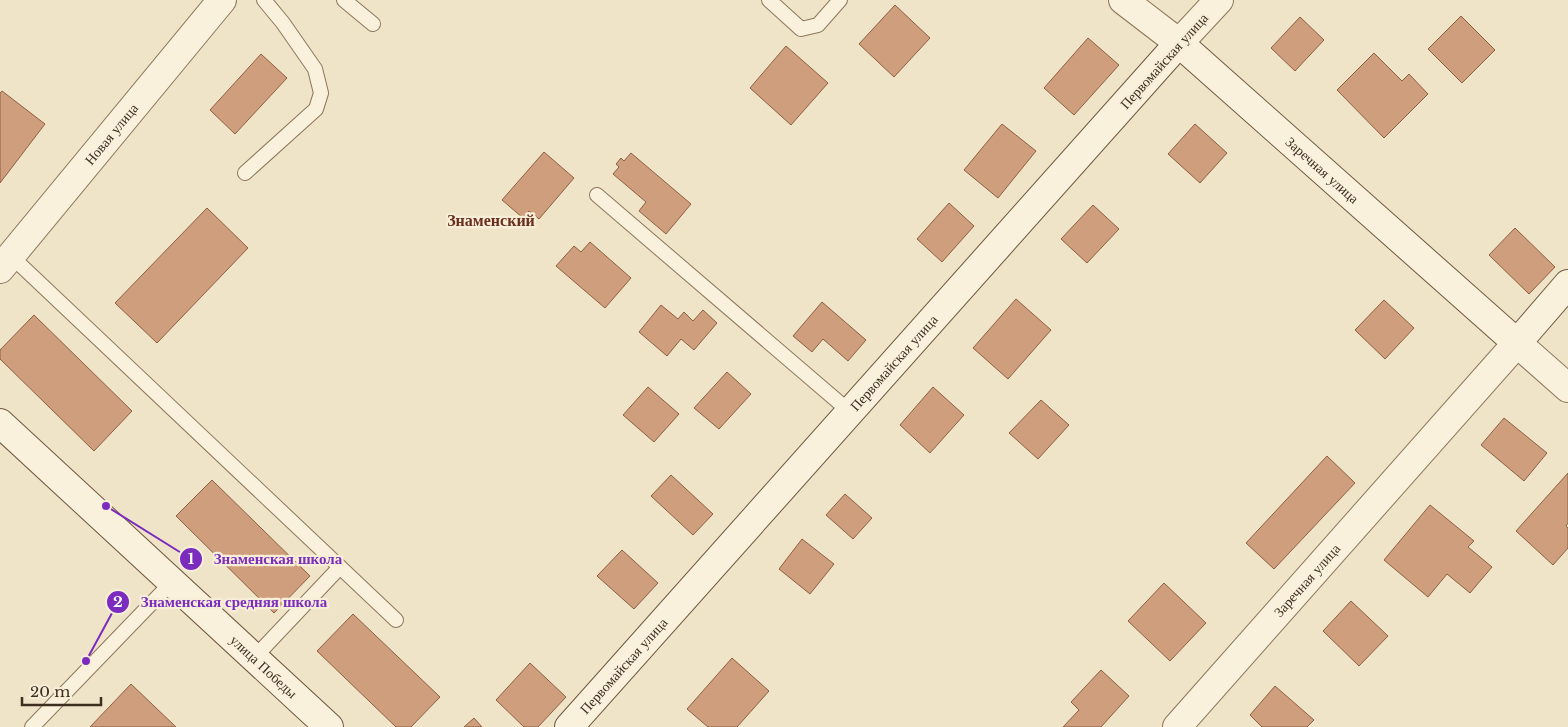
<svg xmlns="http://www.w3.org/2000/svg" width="1568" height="727" font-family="'Libre Baskerville',serif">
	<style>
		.building { fill: #cf9f7d; stroke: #8d5f41 }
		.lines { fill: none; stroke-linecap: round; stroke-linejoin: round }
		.service-casing { stroke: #8d765c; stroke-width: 16 }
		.minor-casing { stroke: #8d765c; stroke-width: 30 }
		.tertiary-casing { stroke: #8d765c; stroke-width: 30 }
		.secondary-casing { stroke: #6f573f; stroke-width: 30 }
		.service { stroke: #faf1dc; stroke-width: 14 }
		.minor { stroke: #faf1dc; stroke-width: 28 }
		.tertiary { stroke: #faf1dc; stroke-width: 28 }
		.secondary { stroke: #faf1dc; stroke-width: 28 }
		.labels { text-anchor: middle; stroke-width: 4.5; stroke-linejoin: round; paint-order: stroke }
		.street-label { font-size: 14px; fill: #3d2e20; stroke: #f7eed8 }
		.quarter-label { font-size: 16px; font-weight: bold; fill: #6b2e1e; stroke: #f7eed8 }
		.leader { fill: none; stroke: #7b2cbf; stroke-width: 2 }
		.callout-dot { fill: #7b2cbf; stroke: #f7eed8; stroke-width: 2 }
		.mark-label { font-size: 15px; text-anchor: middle; font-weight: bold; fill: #fff }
		.callout-label { font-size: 15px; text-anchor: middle; font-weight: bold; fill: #7b2cbf; stroke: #f7eed8; stroke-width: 4.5; stroke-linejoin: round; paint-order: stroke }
	</style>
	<rect width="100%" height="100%" fill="#f0e4c8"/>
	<g class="building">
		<path d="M895,5l35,33 -36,39 -35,-33z"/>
		<path d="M1461,16l34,34 -33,33 -34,-34z"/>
		<path d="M1300,17l24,23 -29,31 -24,-23z"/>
		<path d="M1088,38l31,27 -45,50 -30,-27z"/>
		<path d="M786,46l42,37 -37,42 -41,-37z"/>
		<path d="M1374,53l28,28 7,-7 19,20 -44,44 -47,-48z"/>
		<path d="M261,54l26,24 -52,56 -25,-24z"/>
		<path d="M2,91l43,33 -45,59v-90z"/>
		<path d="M1002,124l34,27 -38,47 -34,-28z"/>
		<path d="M1195,124l32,29 -27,30 -32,-29z"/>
		<path d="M544,152l30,26 -35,41 -10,-8 -6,7 -21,-18z"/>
		<path d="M631,153l60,51 -25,30 -27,-23 7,-9 -33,-28 6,-7 -3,-3 5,-6 3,3z"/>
		<path d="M949,203l25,23 -32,36 -25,-23z"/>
		<path d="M1093,205l26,24 -32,34 -26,-24z"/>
		<path d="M207,208l41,40 -91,95 -42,-40z"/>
		<path d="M1515,228l40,39 -26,27 -40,-39z"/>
		<path d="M590,242l41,36 -26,30 -49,-42 18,-20 7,6z"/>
		<path d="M1016,299l35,31 -43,49 -35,-31z"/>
		<path d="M1384,300l30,28 -29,31 -30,-29z"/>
		<path d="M822,302l44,38 -18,21 -25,-22 -11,13 -19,-16z"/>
		<path d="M661,305l17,14 6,-7 9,9 10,-11 14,13 -23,27 -13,-11 -14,17 -28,-24z"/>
		<path d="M34,315l98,96 -38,40 -94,-92v-9z"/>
		<path d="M727,372l24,22 -32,35 -25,-21z"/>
		<path d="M648,387l31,27 -25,28 -31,-27z"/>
		<path d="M933,387l31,28 -34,38 -30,-28z"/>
		<path d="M1041,400l28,25 -31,34 -29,-26z"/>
		<path d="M1504,418l43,35 -23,28 -43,-36z"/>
		<path d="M1327,456l28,27 -81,86 -28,-26z"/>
		<path d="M1568,473v50l-2,3 2,2v20l-15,17 -37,-34z"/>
		<path d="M671,475l42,39 -20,21 -42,-39z"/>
		<path d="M212,480l98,96 -36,37 -98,-97z"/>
		<path d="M845,494l27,24 -19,21 -27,-24z"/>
		<path d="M1430,505l44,36 -6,6 24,20 -22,26 -23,-19 -19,23 -44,-37z"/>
		<path d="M802,539l32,25 -24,30 -31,-25z"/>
		<path d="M622,550l36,33 -24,26 -37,-33z"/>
		<path d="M1164,583l42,40 -36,38 -42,-40z"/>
		<path d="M1351,601l37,35 -29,30 -36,-35z"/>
		<path d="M353,614l87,83 -29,30h-15l-79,-76z"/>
		<path d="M732,658l37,33 -32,36h-29l-21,-18z"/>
		<path d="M530,663l36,34 -28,30h-14l-28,-27z"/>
		<path d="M1101,670l28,26 -28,31h-38l16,-17 -8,-8z"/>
		<path d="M131,684l45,43h-86z"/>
		<path d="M1275,686l39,34 -7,7h-45l-12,-12z"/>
		<path d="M474,718l8,9h-18z"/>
	</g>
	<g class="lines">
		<g class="service-casing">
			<g id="service">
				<path d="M344,0l29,24"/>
				<path d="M769,0l32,29 17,-4 22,-25"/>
				<path d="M245,173l71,-64 5,-16 -6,-24 -32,-46 -19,-23"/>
				<path d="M597,195l252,216"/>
				<path d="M11,256l385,364"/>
				<path d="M254,658l86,-91"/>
				<path d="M32,727l140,-145"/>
			</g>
		</g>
		<g class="minor-casing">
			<g id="minor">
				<path d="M1179,43l40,-43"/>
				<path id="s1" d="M0,269l222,-269"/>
				<path id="s2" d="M1177,727l340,-384 51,45"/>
			</g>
		</g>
		<g class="tertiary-casing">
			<path id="tertiary" d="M1123,0l56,43"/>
		</g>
		<g class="secondary-casing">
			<g id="secondary">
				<path id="s3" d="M0,423l329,304"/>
				<path id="s4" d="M569,727l610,-684 338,300 51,-59"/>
			</g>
		</g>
		<use href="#service" class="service"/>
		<use href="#minor" class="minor"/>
		<use href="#tertiary" class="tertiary"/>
		<use href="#secondary" class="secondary"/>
	</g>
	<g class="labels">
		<g class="street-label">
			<text transform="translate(1164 61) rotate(-48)" y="5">Первомайская улица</text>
			<text dy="5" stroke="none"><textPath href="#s1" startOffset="175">Новая улица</textPath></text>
			<text dy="5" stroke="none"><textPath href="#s4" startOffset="1108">Заречная улица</textPath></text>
			<text dy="5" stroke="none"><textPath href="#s4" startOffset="488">Первомайская улица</textPath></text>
			<text dy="5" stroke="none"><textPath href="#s2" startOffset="196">Заречная улица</textPath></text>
			<text dy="5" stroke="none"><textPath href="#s4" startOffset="82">Первомайская улица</textPath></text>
			<text dy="5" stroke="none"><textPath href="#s3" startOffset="359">улица Победы</textPath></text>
		</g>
		<g class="quarter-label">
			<text x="491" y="226">Знаменский</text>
		</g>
	</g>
	<path class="leader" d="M106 506L191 559M86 661L118 602"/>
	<g class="callout-dot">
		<circle cx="106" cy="506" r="5"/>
		<circle cx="86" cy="661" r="5"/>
		<circle cx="191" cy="559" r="12"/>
		<circle cx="118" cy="602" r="12"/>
	</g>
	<g class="mark-label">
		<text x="191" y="564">1</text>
		<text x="118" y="607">2</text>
	</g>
	<g class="callout-label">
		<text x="278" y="564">Знаменская школа</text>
		<text x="234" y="607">Знаменская средняя школа</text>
	</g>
	<path d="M22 697v8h79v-8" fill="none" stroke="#3d2e20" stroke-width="2.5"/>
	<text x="30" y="697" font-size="15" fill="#3d2e20" stroke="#f7eed8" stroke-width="4" paint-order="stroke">20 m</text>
</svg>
